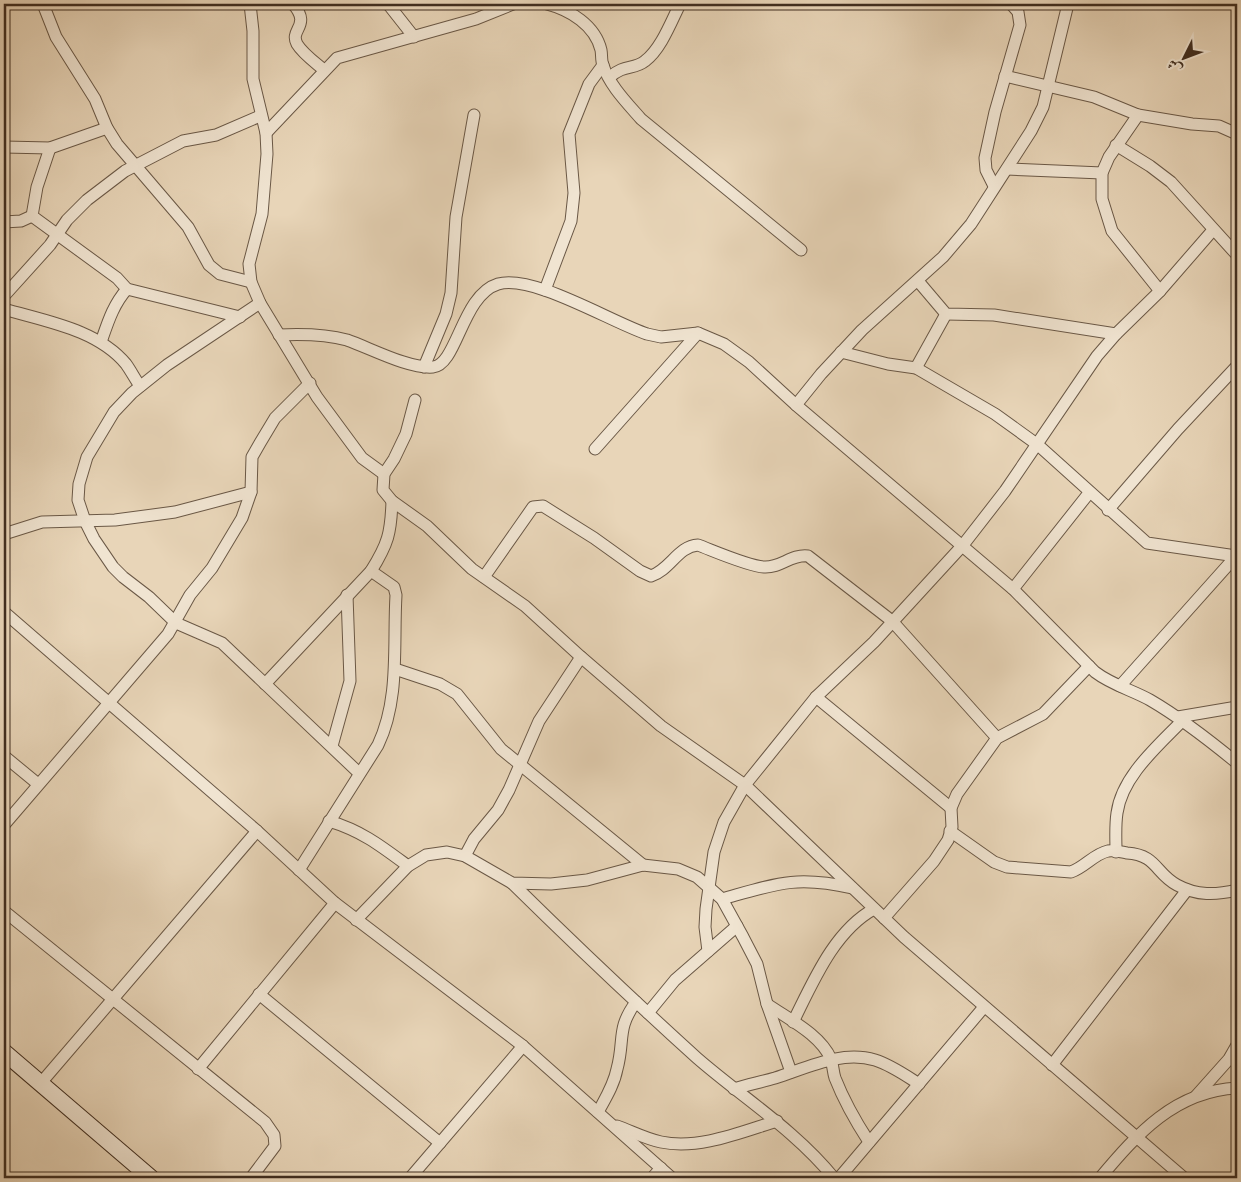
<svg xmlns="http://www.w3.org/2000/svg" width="1241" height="1182" font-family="'EB Garamond',Amiri,serif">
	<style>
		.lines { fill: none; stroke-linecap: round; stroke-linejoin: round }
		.street-casing { stroke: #6a5846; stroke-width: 13 }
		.secondary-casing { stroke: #402e20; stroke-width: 18 }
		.street { stroke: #f0e4d1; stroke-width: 11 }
		.secondary { stroke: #f0e4d1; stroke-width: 16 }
	</style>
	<rect width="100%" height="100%" fill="#e8d5b8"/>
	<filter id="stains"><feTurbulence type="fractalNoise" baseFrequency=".004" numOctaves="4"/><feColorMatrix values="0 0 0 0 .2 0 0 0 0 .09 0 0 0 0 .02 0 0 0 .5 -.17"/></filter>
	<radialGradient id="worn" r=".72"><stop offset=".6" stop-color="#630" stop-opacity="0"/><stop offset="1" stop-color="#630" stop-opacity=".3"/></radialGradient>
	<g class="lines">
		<g class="street-casing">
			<g id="street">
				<path d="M43,4l13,33 39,62 12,29 10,16 71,83 21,38 11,9 31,8"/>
				<path d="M250,4l3,27v48l13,54 1,21 -5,60 -13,50 2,18 9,21 57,94 45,61 22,16"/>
				<path d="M293,4c19,22 -4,25 4,40 6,10 19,19 27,26"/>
				<path d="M388,4l26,33"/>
				<path d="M547,4c23,6 48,21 54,46 1,5 0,11 2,15 6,20 25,39 38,54l160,131"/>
				<path d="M1005,76l89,21 44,18 54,9 27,2 18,8"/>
				<path d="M610,77c14,-13 24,-7 35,-16 16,-12 26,-39 35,-57"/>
				<path d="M1138,115l-29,42 -7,16v26l10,32 48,60"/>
				<path d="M266,133l71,-75 139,-39 37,-15"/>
				<path d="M1116,145l34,21 21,16 66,73"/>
				<path d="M4,147l46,1 57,-20"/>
				<path d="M1007,169l95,4"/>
				<path d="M994,186l-8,-16 -1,-12 10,-46 25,-87 -2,-13 -7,-8"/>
				<path d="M32,216l85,62 10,11 113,28"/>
				<path d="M32,216l5,-29 13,-39"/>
				<path d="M4,222l17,-1 11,-5"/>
				<path d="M918,281l28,33 48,1 122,19"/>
				<path d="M545,290l26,-69 3,-28 -5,-59 20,-50 14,-19"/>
				<path d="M4,296l46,-51 17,-25 20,-20 38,-29 58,-30 33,-6 44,-19"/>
				<path d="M260,303l-93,62 -35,28 -18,19 -27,45 -8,27 -1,16 7,21 9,18 19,28 10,10 26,20 27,26 46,20 137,130"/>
				<path d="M4,309c40,12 93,20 122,55 5,7 9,15 14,22"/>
				<path d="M279,335c22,-1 46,-1 68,5 23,8 62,29 86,27 24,-2 29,-72 65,-83 35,-10 113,38 149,50l14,3 37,-4 26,11 25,18 47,43 217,184 82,83c17,13 37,18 55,28 31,18 59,40 87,63"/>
				<path d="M101,342c7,-20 12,-37 26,-53"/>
				<path d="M841,352l47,12 28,4 79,46 43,31 109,98 89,13"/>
				<path d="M424,367l22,-53 5,-21 5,-76 18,-102"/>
				<path d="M916,368l30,-54"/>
				<path d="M415,400l-9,34 -12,25 -10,15 -1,16 9,11 35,25 45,43 53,37 56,51 80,69 84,59 159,152 280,241"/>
				<path d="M796,405l25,-31 41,-44 81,-73 28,-33 60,-93 12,-24 25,-103"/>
				<path d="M595,449l103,-116"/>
				<path d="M1108,510l70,-81 59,-63"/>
				<path d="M4,534l38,-12 73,-2 60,-8 76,-20"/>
				<path d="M484,577l49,-70 10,-1 51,32 46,33 11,5c19,-6 27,-30 47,-31 16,6 50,21 66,22 17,1 27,-13 44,-11l84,65 105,117"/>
				<path d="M1013,589l76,-96"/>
				<path d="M4,612l253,219 78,72 188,143 149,132"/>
				<path d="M395,669l45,15 17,10 44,55 142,116"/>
				<path d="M265,684l106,-113c17,-27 20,-38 21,-70"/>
				<path d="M1120,686l117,-131"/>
				<path d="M816,697l135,111"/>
				<path d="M1178,717l59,-10"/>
				<path d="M332,746l18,-65 -3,-86"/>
				<path d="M4,756l34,28"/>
				<path d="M329,821c33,10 52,25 79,45"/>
				<path d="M4,825l164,-191 22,-39 22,-27 30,-50 9,-26 1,-35 8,-14 15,-25 35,-35"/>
				<path d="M950,831l44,31 13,5 64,5c14,-5 23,-18 37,-21 6,-1 13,1 19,2 30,2 28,20 50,32 20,11 39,10 60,5"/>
				<path d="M1116,852c0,-13 -1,-26 1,-39 5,-37 41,-67 66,-93"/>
				<path d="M465,856l9,-17 24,-29 11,-20 30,-69 42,-64"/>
				<path d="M299,870l79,-125c22,-46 15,-100 18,-150l-2,-8 -23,-16"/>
				<path d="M512,883c61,60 122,118 185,175 46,40 98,72 137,120"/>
				<path d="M722,899c53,-15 74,-24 130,-11"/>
				<path d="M4,911l261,211 9,13 1,11 -24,32"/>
				<path d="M884,918l50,-57 14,-21 4,-13 -1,-19 6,-14 40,-56 46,-24 46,-48"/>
				<path d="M356,920l52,-54 18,-11 21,-3 18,4 47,27 39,1 36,-4 56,-15 35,4 19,8 25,22 21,38 14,27 10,40 24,68"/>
				<path d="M708,951l-3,-24 1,-18 8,-57 10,-30 21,-37 71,-88 58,-55 89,-97 42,-54 92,-135 19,-22 44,-43 53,-61"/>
				<path d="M259,994l181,149"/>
				<path d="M767,1004c21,15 53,30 64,55 2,6 2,13 4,19 9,23 21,44 34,64"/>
				<path d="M648,1013l27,-33 62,-54"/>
				<path d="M793,1022c20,-40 41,-91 81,-113"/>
				<path d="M1052,1065l135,-175"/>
				<path d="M198,1069l137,-166"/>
				<path d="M40,1084l217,-253"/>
				<path d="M734,1089c13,-4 27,-7 41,-11 32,-10 66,-28 100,-18 16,5 30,15 44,24"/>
				<path d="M1196,1096l33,-37 8,-14"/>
				<path d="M598,1112c7,-13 16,-27 19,-43 8,-29 -1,-40 19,-67"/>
				<path d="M617,1126c14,5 29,13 44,16 38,8 80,-10 116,-21"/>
				<path d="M410,1178l113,-132"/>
				<path d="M652,1178l9,-10"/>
				<path d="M839,1178l145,-171"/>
				<path d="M1100,1178c37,-44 75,-87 137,-90"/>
			</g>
		</g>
		<g class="secondary-casing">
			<path id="secondary" d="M4,1052l147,126"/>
		</g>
		<use href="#street" class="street"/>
		<use href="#secondary" class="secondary"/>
	</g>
	<rect width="1241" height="1182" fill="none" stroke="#e8d5b8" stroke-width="20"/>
	<rect x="5" y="5" width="1231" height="1172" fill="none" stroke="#402e20" stroke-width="2.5"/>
	<rect x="10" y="10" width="1221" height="1162" fill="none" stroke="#402e20"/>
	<g transform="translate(1184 58) rotate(228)" stroke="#f0e4d1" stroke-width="4" paint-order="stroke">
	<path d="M0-4L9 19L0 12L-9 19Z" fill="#402e20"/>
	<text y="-8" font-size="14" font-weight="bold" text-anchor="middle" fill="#402e20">ش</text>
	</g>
	<rect width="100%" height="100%" filter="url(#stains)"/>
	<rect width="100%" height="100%" fill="url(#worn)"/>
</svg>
